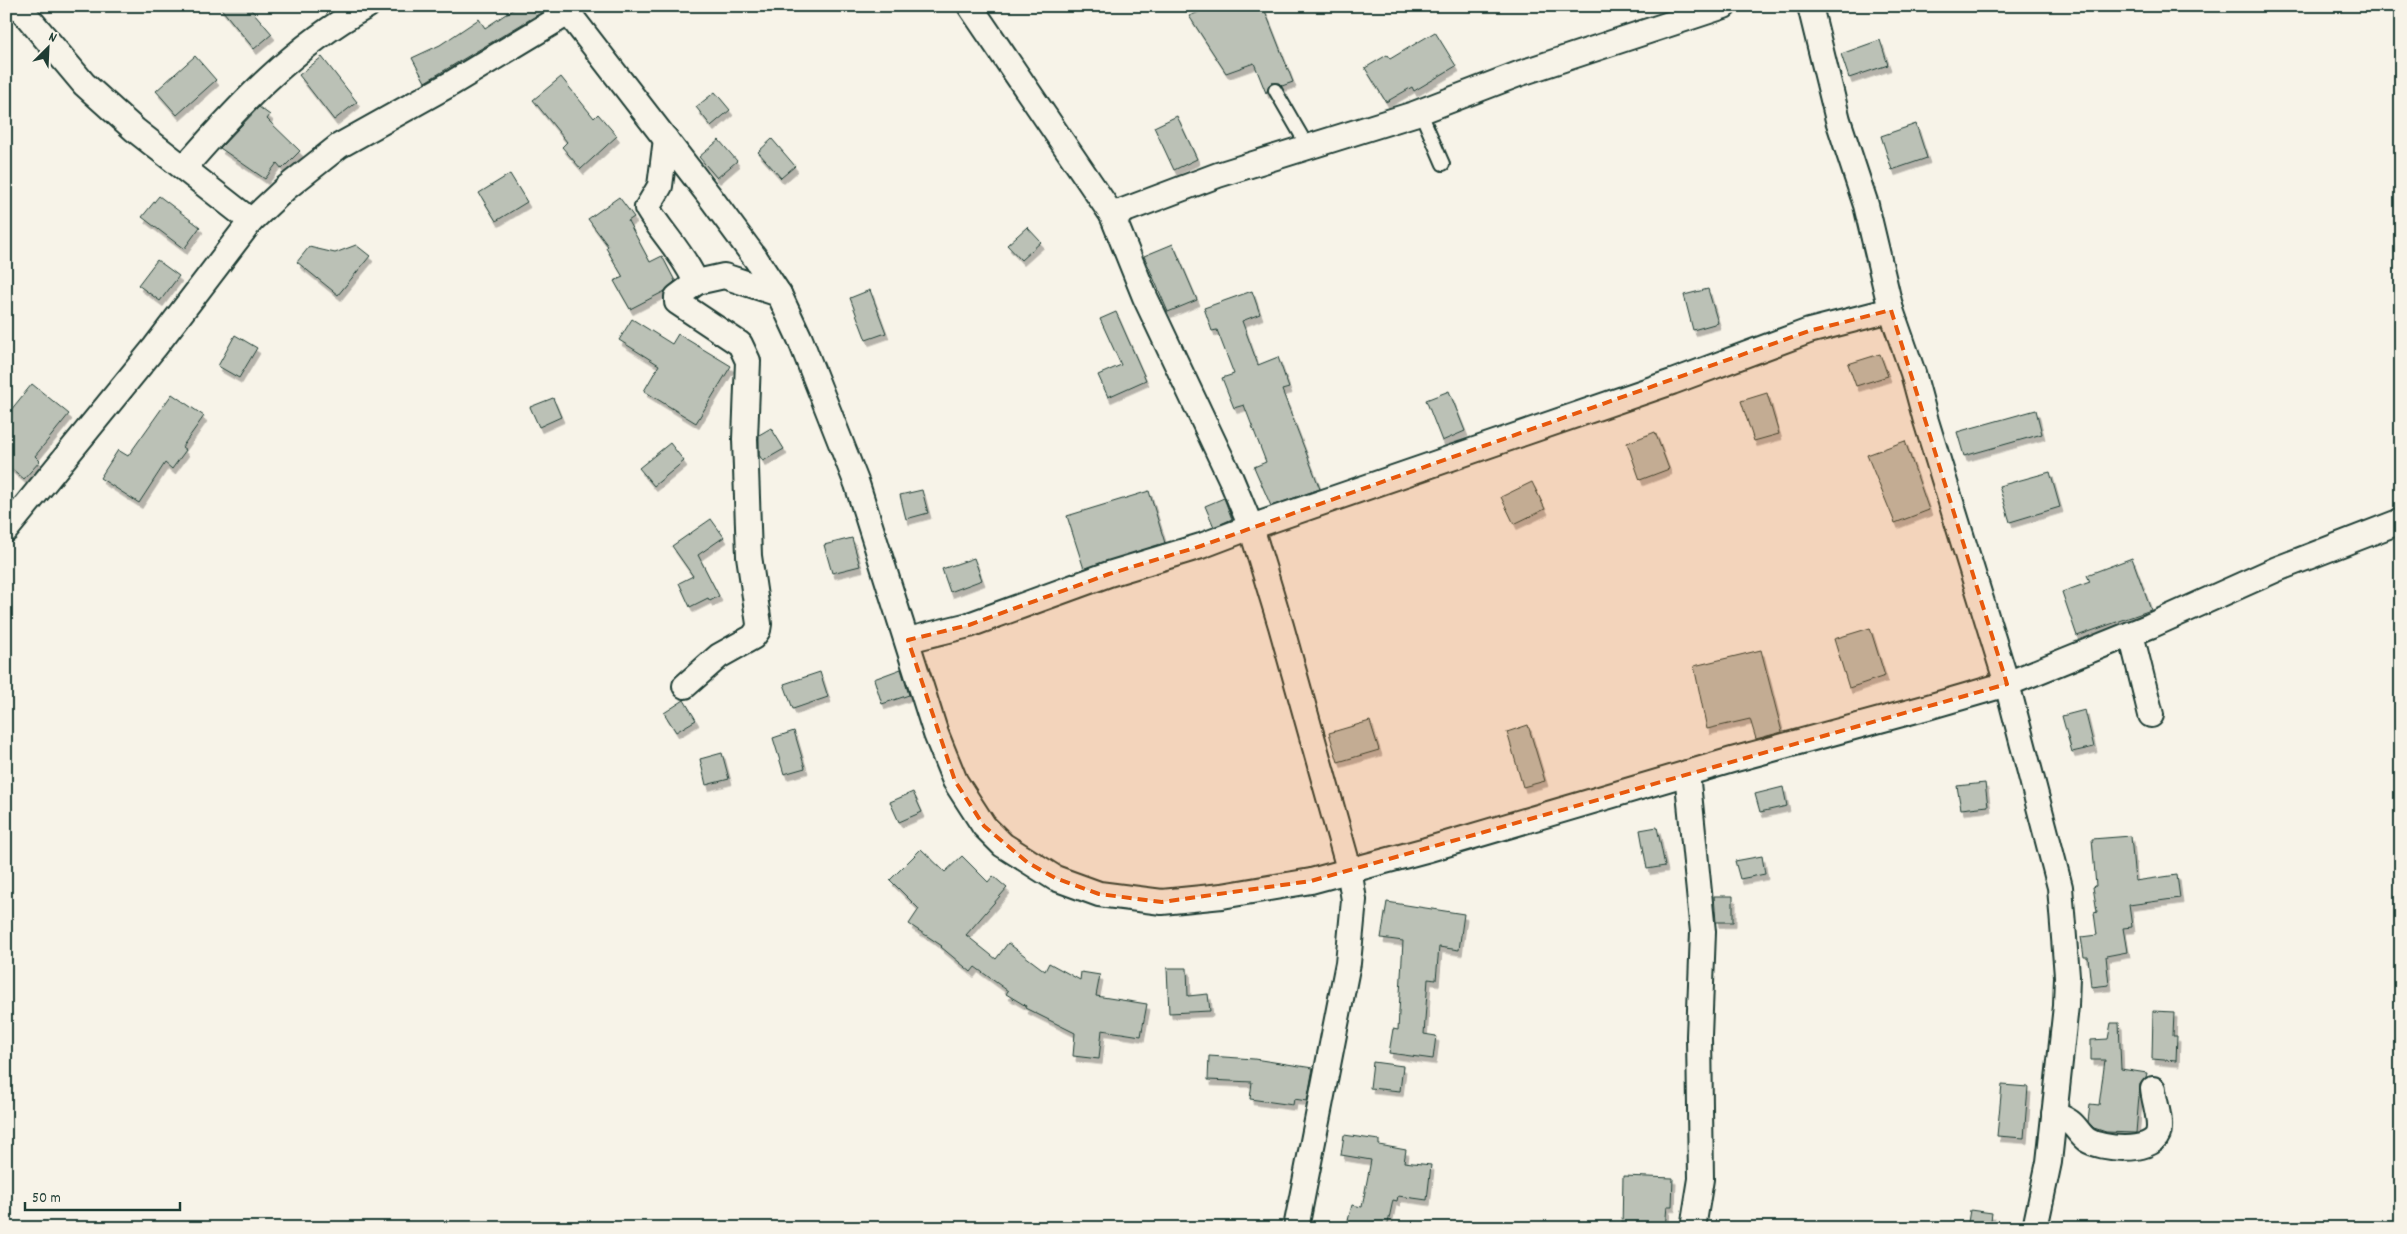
<svg xmlns="http://www.w3.org/2000/svg" width="2407" height="1234" font-family="Dekko,sans-serif">
	<style>
		.building { fill: #bbc1b6; stroke: #1f3d34; filter: url(#shadow) }
		.lines { fill: none; stroke-linecap: round; stroke-linejoin: round }
		.service-casing { stroke: #1f3d34; stroke-width: 16 }
		.minor-casing { stroke: #1f3d34; stroke-width: 28 }
		.service { stroke: #f7f3e8; stroke-width: 12 }
		.minor { stroke: #f7f3e8; stroke-width: 24 }
		.marked { fill: #e8590c; fill-opacity: 0.2; stroke: #e8590c; stroke-width: 4; stroke-dasharray: 10 6; stroke-linejoin: round }
	</style>
	<defs>
		<filter id="shadow"><feDropShadow dx="3" dy="5.5" stdDeviation="0" flood-color="#0004"/></filter>
	</defs>
	<rect width="100%" height="100%" fill="#f7f3e8"/>
	<filter id="ink" filterUnits="userSpaceOnUse"><feTurbulence type="fractalNoise" baseFrequency=".02" numOctaves="2"/><feDisplacementMap in="SourceGraphic" scale="10" xChannelSelector="R" yChannelSelector="G"/><feConvolveMatrix kernelMatrix="1 2 1 2 8 2 1 2 1" color-interpolation-filters="sRGB"/></filter>
	<g filter="url(#ink)">
		<g class="building">
			<path d="M219,6h29l24,28 -18,15z"/>
			<path d="M518,6h32l-1,2 -124,74 -13,-24 28,-13 39,-26 6,9z"/>
			<path d="M1214,6h49l30,76 -11,4 -3,-3h-8l-5,10 -12,-30 -28,10 -37,-57z"/>
			<path d="M1435,32l21,34 -42,25 -2,-4 -26,15 -21,-34 22,-13 3,4z"/>
			<path d="M1880,40l8,25 -39,13 -8,-24z"/>
			<path d="M195,56l21,24 -39,35 -21,-24z"/>
			<path d="M322,57l35,45 -23,18 -35,-45z"/>
			<path d="M561,77l33,41 4,-4 19,22 -36,33 -19,-22 5,-5 -34,-42z"/>
			<path d="M715,92l15,18 -19,16 -15,-19z"/>
			<path d="M259,107l11,8 -3,4 33,32 -18,18 -5,-6 -12,16 -45,-31z"/>
			<path d="M1177,116l20,43 -23,11 -20,-43z"/>
			<path d="M1916,124l11,34 -35,12 -11,-34z"/>
			<path d="M772,139l23,27 -14,12 -23,-26z"/>
			<path d="M719,140l18,21 -20,17 -18,-21z"/>
			<path d="M510,174l17,28 -31,19 -17,-28z"/>
			<path d="M159,196l41,31 -16,22 -42,-32z"/>
			<path d="M619,197l15,20 -6,4 22,41 12,-6 13,25 -10,10 -35,18 -16,-28 9,-4 -17,-29 2,-2 -20,-27z"/>
			<path d="M1027,227l14,15 -20,18 -14,-15z"/>
			<path d="M1173,244l24,56 -29,12 -24,-56z"/>
			<path d="M356,245l14,11 -32,39 -41,-33 12,-15 26,6z"/>
			<path d="M157,260l22,16 -19,25 -22,-16z"/>
			<path d="M1708,289l10,34 -25,7 -9,-35z"/>
			<path d="M870,290l16,43 -20,7 -16,-42z"/>
			<path d="M1252,291l8,23 -18,7 16,44 20,-8 11,31 -7,2 38,99 -49,17 -17,-39 12,-5 -22,-57 -10,3 -12,-30 12,-4 -17,-44 -5,1 -8,-23z"/>
			<path d="M1116,312l30,68 -38,17 -10,-22 23,-10 -21,-46z"/>
			<path d="M632,319l40,25 6,-10 53,32 -35,57 -52,-32 15,-26 -40,-25z"/>
			<path d="M235,335l22,13 -18,30 -21,-12z"/>
			<path d="M1880,354l8,22 -32,10 -8,-22z"/>
			<path d="M32,384l37,30 -34,42 5,5 -16,18 -18,-15v-48z"/>
			<path d="M1449,391l16,40 -23,10 -16,-41z"/>
			<path d="M1767,393l12,41 -25,7 -13,-40z"/>
			<path d="M172,394l32,22 -22,31 4,3 -14,19 -7,-6 -26,40 -39,-25 18,-28 10,6z"/>
			<path d="M553,398l8,19 -22,10 -9,-20z"/>
			<path d="M2036,410l6,24 -78,22 -7,-24z"/>
			<path d="M771,428l13,21 -21,12 -4,-6v-20z"/>
			<path d="M1655,432l14,37 -29,11 -13,-37z"/>
			<path d="M1905,441l24,69 -34,13 -28,-68z"/>
			<path d="M670,443l14,18 -30,25 -15,-18z"/>
			<path d="M2050,472l10,35 -50,15 -11,-36z"/>
			<path d="M1532,482l13,27 -31,15 -13,-27z"/>
			<path d="M922,490l6,23 -22,6 -6,-24z"/>
			<path d="M1149,491l16,52 -81,26 -17,-53z"/>
			<path d="M1224,498l8,21 -18,8 -9,-21z"/>
			<path d="M711,519l13,18 -26,18 21,41 -9,5 -2,-3 -18,9 -11,-24 14,-7 -21,-30z"/>
			<path d="M852,538l8,28 -28,7 -8,-28z"/>
			<path d="M974,558l8,22 -32,12 -8,-23z"/>
			<path d="M2132,558l19,52 -74,26 -15,-44 28,-10 -3,-7z"/>
			<path d="M1870,628l15,48 -36,12 -15,-49z"/>
			<path d="M1761,650l21,82 -26,7 -6,-20 -43,10 -13,-63z"/>
			<path d="M901,669l8,26 -27,9 -8,-25z"/>
			<path d="M820,672l8,25 -35,12 -9,-25z"/>
			<path d="M684,700l12,20 -20,12 -12,-19z"/>
			<path d="M2085,710l9,37 -22,5 -10,-36z"/>
			<path d="M1370,721l9,29 -41,12 -9,-29z"/>
			<path d="M1528,725l17,56 -22,6 -16,-55z"/>
			<path d="M794,731l11,37 -21,6 -11,-36z"/>
			<path d="M722,753l7,26 -23,6 -6,-26z"/>
			<path d="M1985,783l3,23 -27,3 -4,-23z"/>
			<path d="M1783,787l4,19 -27,6 -5,-18z"/>
			<path d="M913,792l9,20 -23,10 -9,-20z"/>
			<path d="M1657,827l8,39 -18,3 -7,-39z"/>
			<path d="M2131,836l4,45 42,-6 3,23 -51,7 3,22 -9,1 4,24 -21,4 3,29 -18,2 -3,-30h-4l-3,-20 16,-2 -3,-22 3,-1 -4,-25 3,-1 -4,-47z"/>
			<path d="M921,849l24,23 17,-16 26,26 5,-6 14,12 -41,47 30,24 12,-16 37,28 4,-8 31,17 1,-8 19,3 -4,21 51,8 -6,32 -39,-6 -3,29 -26,-3 2,-23 -50,-25 1,-2 -20,-12 2,-3 -33,-24 -4,5 -30,-25 1,-1 -33,-22 10,-15 -29,-29z"/>
			<path d="M1762,856l3,18 -25,5 -5,-18z"/>
			<path d="M1714,896h19v26h-17z"/>
			<path d="M1387,902l77,12 -5,36 -20,-3 -3,33 -8,-1 -4,55 12,2 -3,23 -44,-6 4,-24 5,1 5,-89 -22,-3z"/>
			<path d="M1167,968h20l1,28 20,-2 2,17 -41,2z"/>
			<path d="M2153,1011l21,1 -1,24h4l-1,25 -24,-2z"/>
			<path d="M2111,1023h8l2,46 26,4 -1,4 -6,7 -4,49h-2l-28,-1 -12,-4 -6,-6 2,-18 9,1 6,-45h-14v-20l17,-1z"/>
			<path d="M1209,1056l45,3 59,9 -6,33 -13,-2 -1,6 -43,-6 2,-17 -44,-2z"/>
			<path d="M1373,1062l30,4 -3,25 -30,-3z"/>
			<path d="M2002,1085l26,2 -4,51 -27,-2z"/>
			<path d="M1344,1135l35,5v5l27,5 -2,12 27,3 -4,35 -29,-4 -1,5 -4,-1 -6,28h-41l6,-23 10,2 9,-47 -30,-5z"/>
			<path d="M1623,1176l50,2 -1,28h-5l-2,22h-43z"/>
			<path d="M1970,1210l22,3 -2,15h-23z"/>
		</g>
		<g class="lines">
			<g class="service-casing">
				<g id="service">
					<path d="M1275,90l33,57"/>
					<path d="M1420,111l23,53"/>
				</g>
			</g>
			<g class="minor-casing">
				<g id="minor">
					<path d="M15,6l6,3 63,75 51,46 116,91"/>
					<path d="M563,6l145,188 48,65 23,35 21,45 57,145 79,250 19,47 29,45 19,19 52,33 44,16 63,8 60,-6 89,-15 115,-31 306,-90 196,-53 79,-23 143,-58 127,-57 124,-48"/>
					<path d="M970,6l142,209"/>
					<path d="M1810,6l28,114 28,85 25,105 22,63 13,48 81,263 53,203 7,89 -1,30 -17,156 -14,66"/>
					<path d="M666,139l-6,47 -13,22c14,24 34,43 47,70l3,4 27,-6 55,18"/>
					<path d="M184,168c54,-62 110,-122 183,-162"/>
					<path d="M6,530l149,-183 96,-126 35,-33 53,-42 113,-63 116,-70"/>
					<path d="M2131,634l20,81"/>
					<path d="M908,640l61,-15 140,-51 92,-28 50,-19 421,-145 137,-51 82,-21"/>
					<path d="M685,686l34,-30 34,-19 5,-7 1,-6 -10,-68 -4,-117 3,-78 -8,-17 -63,-42v-5l20,-15"/>
					<path d="M1687,773l16,159 -4,104 2,143 -8,49"/>
					<path d="M2054,1114c6,3 13,5 17,9 6,5 9,12 16,17 14,9 63,14 71,-6 4,-13 -4,-32 -5,-45"/>
					<path d="M1296,1228l52,-265 6,-63 -5,-31 -68,-243 -30,-99 -20,-48 -86,-182 -33,-82 106,-40 196,-61 107,-41 203,-67"/>
				</g>
			</g>
			<use href="#service" class="service"/>
			<use href="#minor" class="minor"/>
		</g>
	</g>
	<path class="marked" d="M1891,310l116,374 -696,197 -149,21 -63,-8 -44,-16 -28,-16 -43,-36 -29,-45 -47,-141 61,-15 140,-51 92,-28 608,-215z"/>
	<rect width="2407" height="1234" fill="none" stroke="#f7f3e8" stroke-width="25"/>
	<rect x="12" y="12" width="2382" height="1209" fill="none" stroke="#1f3d34" stroke-width="2" filter="url(#ink)"/>
	<g transform="translate(48 48) rotate(24)" stroke="#f7f3e8" stroke-width="4" paint-order="stroke">
	<path d="M0-4L9 19L0 12L-9 19Z" fill="#1f3d34"/>
	<text y="-8" font-size="14" font-weight="bold" text-anchor="middle" fill="#1f3d34">N</text>
	</g>
	<path d="M25 1202v8h155v-8" fill="none" stroke="#1f3d34" stroke-width="2.5"/>
	<text x="32" y="1202" font-size="15" fill="#1f3d34" stroke="#f7f3e8" stroke-width="4" paint-order="stroke">50 m</text>
</svg>
